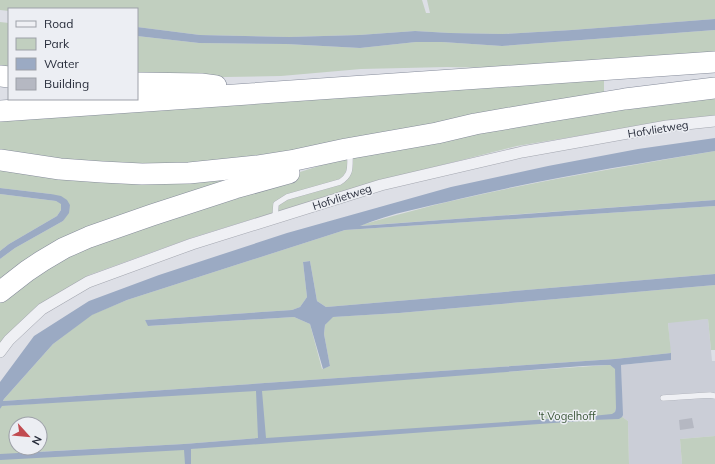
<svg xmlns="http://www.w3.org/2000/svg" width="715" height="464" font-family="Mulish,sans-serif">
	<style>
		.built { fill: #cbced7 }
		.green { fill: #c1cfbf; fill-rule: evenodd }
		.water { fill: #9baac3 }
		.building { fill: #b5b8c2 }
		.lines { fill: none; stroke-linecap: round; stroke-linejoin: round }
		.lane-casing { stroke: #a3a6af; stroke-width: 6 }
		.street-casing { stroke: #a3a6af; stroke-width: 12 }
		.highway-casing { stroke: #868c9b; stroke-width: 22 }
		.lane { stroke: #eff0f4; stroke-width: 5.5 }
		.street { stroke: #eff0f4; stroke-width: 11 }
		.highway { stroke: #fff; stroke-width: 21 }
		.labels { text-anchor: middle; stroke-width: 3; stroke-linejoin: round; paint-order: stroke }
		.street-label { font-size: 11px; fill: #282d3b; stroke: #eceef3 }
		.park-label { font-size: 11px; fill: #395537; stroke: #eceef3 }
	</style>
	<rect width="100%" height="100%" fill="#dddfe6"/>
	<path class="built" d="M708,319l4,42h3v75l-35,3 2,25h-53l-1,-43 -6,-4 -1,-52 50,-5 -3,-38z"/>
	<g class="green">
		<path d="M0,0h422l4,13h4l-3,-13h288v19l-143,11 -69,4 -53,-1 -35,-2 -56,4 -70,2 -89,-2 -63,-8v-18h-128v2l-9,-1z"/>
		<path d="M0,22l9,1v50h-9z"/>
		<path d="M715,30v25l-218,13 -50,-1 -86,2 -80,7 -117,2h-27v-42l62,7 87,1 74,4 56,-6h26l60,4z"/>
		<path d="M604,76v19l-237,46 -190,28 -177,-13v-35z"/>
		<path d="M715,96v20l-53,6 -145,24 -146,37 -177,54 -105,38 -50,30 -39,39v-41l7,-8 47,-32 105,-46 191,-61 163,-33z"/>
		<path d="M715,151v49l-357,26c65,-20 131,-34 198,-47 53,-10 106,-19 159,-28z"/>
		<path d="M0,167l279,4 -122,37 -157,80v-29l15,-11 48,-27 7,-16 -19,-11 -51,-6z"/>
		<path d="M0,194l56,7 5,2v7l-4,6 -48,28 -9,7z"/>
		<path d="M715,206v68l-389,33 -9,-6 -7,-40 -7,1 4,35 -7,10 -8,3 -147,10 4,6 145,-9 16,7 12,45 8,-3 -6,-32 1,-9 7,-8 67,-4 316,-28v65h-4l-3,-31 -40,4 3,30 -56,6 -612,42 1,-2 49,-55 38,-29 36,-15 218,-70z"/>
		<path d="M608,365h2l6,4v39l-1,4 13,9 1,43h-629v-55l1,-3zM16,424h24v24h-24zM258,438l-68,11 -173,4 167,-9z"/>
		<path d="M715,436v28h-33l-2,-25z"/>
	</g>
	<g class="water">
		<path d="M715,19v11l-213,16 -60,-4h-26l-56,6 -74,-4 -87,-1 -62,-7v-9l63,8 89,2 70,-2 56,-4 35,2 53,1 69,-4z"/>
		<path d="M715,138v13c-86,14 -171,28 -256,48 -33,8 -68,14 -99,27l355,-26v6l-370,24 -218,70 -35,15 -39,29 -49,55 -1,2 612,-42 56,-6v7l-50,5 2,50 -1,2 -3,2 -27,1 -1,-2 1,-2 20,-2 3,-2 1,-4 -1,-39 -5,-4h-2l-25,1 -321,25 4,47 314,-21 2,2 -1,2 -390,28v15h-6l-1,-14 -184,10v-6l184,-10 74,-6 -2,-47 -254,15 -2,3v-27l34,-46 55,-35 70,-26 128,-42 164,-46 97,-21 90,-17z"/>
		<path d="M0,188l51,6 10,2 6,4 3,5 -1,8 -6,8 -48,27 -15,11v-8l9,-7 48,-28 4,-6v-6l-5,-3 -56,-7z"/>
		<path d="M310,261l7,40 9,6 389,-33v11l-316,28 -66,4 -8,8 -1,9 6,32 -7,3 -13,-45 -16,-7 -146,9 -3,-6 147,-10 8,-3 7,-10 -4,-35z"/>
	</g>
	<path class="building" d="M692,418l2,10 -14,2 -1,-10z"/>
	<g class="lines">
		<g class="lane-casing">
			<g id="lane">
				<path d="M275,218l1,-14 11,-7 53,-15c11,-7 10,-13 10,-26"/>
				<path d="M663,398l47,-3 5,1"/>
			</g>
		</g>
		<g class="street-casing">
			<path id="street" d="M0,352l9,-12 33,-31 46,-27 104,-38 189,-59 141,-33 145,-26 48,-5"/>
		</g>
		<g class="highway-casing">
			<g id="highway">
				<path d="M0,76l9,1"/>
				<path d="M137,83l64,1 15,2"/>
				<path d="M0,111l715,-49"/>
				<path d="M0,160l60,9 42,3 40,2 47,-1 68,-7 38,-6 51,-11 91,-16 38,-9 70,-12 80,-13 90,-11"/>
				<path d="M0,292l27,-21 15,-10 22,-13 25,-11 63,-22 83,-27 54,-15"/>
			</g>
		</g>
		<use href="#lane" class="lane"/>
		<use href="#street" class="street"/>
		<use href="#highway" class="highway"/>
	</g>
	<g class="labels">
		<g class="street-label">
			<text transform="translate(658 129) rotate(-9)" y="4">Hofvlietweg</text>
			<text transform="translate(342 197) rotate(-18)" y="4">Hofvlietweg</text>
		</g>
		<g class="park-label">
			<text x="567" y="420">'t Vogelhoff</text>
		</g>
	</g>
	<rect x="8" y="8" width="130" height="92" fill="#eceef3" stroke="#9ea1a9"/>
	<rect x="16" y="21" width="20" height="6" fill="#eff0f4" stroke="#9ea1a9"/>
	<text x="44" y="28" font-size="12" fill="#282d3b">Road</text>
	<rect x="16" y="38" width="20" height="12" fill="#c1cfbf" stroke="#9ea1a9"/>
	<text x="44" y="48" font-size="12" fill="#282d3b">Park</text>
	<rect x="16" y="58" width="20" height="12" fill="#9baac3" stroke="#9ea1a9"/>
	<text x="44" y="68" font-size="12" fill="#282d3b">Water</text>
	<rect x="16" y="78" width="20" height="12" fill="#b5b8c2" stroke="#9ea1a9"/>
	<text x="44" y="88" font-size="12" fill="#282d3b">Building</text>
	<g transform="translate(28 436) rotate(117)"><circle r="19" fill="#eceef3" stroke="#9ea1a9"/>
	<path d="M0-3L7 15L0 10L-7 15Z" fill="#c14b50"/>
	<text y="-6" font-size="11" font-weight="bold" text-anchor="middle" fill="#282d3b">N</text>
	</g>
</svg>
